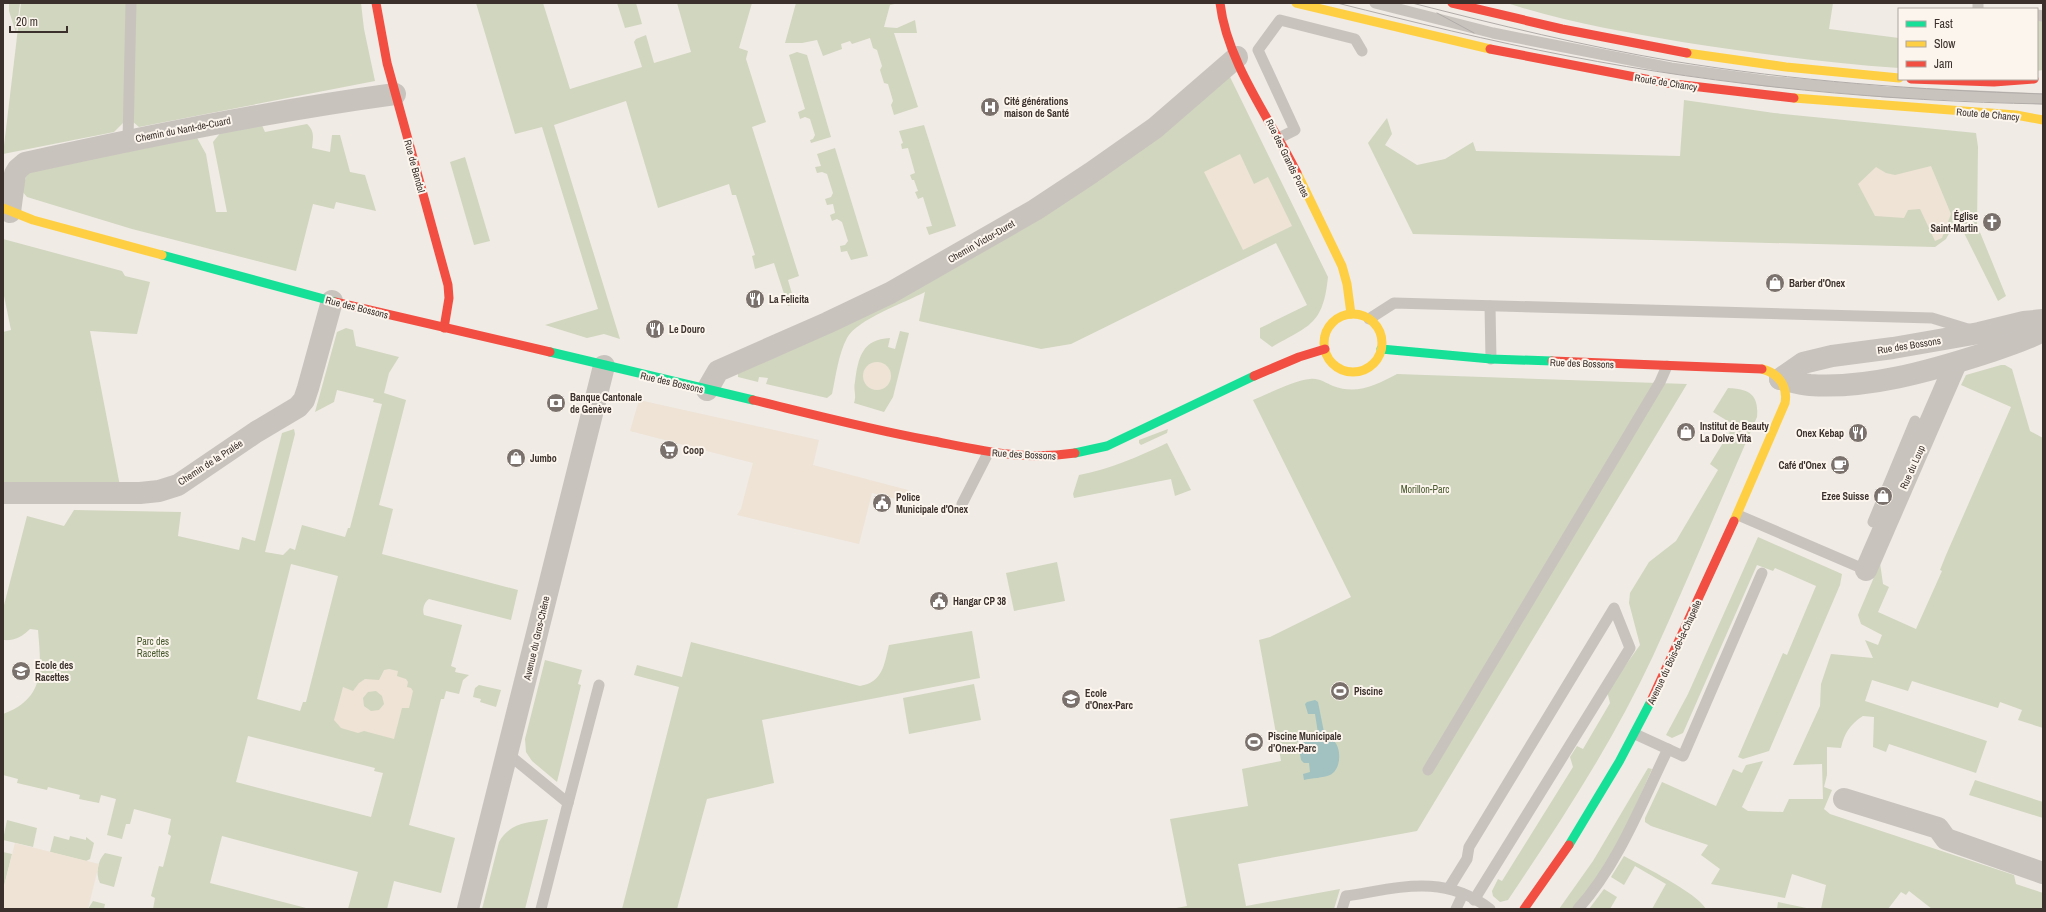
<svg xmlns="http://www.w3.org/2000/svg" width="2046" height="912" font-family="'Archivo Narrow',sans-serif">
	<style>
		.green { fill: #d1d6bf; fill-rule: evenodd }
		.plaza { fill: #eee3d5; fill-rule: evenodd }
		.water { fill: #a1c2c1 }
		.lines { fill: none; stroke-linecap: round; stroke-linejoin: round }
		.lane { stroke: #c9c3be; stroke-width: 11 }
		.street { stroke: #c9c3be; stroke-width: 22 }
		.fast { stroke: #16e098; stroke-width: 9 }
		.slow { stroke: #ffcf43; stroke-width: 9 }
		.jam { stroke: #f24e42; stroke-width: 9 }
		.tram { stroke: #b1aca8; stroke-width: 1 }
		.labels { text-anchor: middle; stroke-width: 4; stroke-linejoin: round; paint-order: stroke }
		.street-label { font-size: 10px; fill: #3b302b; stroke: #fbf5ee }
		.poi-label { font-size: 10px; font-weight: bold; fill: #3b302b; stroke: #fbf5ee; text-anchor: start }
		.park-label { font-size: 10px; fill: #4a5a2e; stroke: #fbf5ee }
	</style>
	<rect width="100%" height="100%" fill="#f0ebe5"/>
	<g class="green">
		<path d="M9,3h11l-4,30 -7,-22z"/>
		<path d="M21,3h107l-4,119 -10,10 -111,22z"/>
		<path d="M136,3h225l3,26 11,52 -236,46 -7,-6z"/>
		<path d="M476,3h67l27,86 72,-22 -8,-25 2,-3 10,-4 8,28 37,-11 -14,-49h75l-13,45 9,3 -2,8 20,63 -14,5 47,149 -11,4 7,24 -7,2 -14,-43 -19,6 -3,-13 3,-1 -19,-60h-4l-3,-11 -71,24 -32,-107 -72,24 66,214 -16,-5 -17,4 -42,-13 53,-16 -56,-182 -27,7z"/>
		<path d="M617,3h19l6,21 -17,4z"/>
		<path d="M796,3h103l-9,2 -6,22 13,1 18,-8 2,13h-23l24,74 -24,8 -3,-10 2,-4 -5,-17 -4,-1 -4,-13 2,-4 -5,-16 -4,-2 -3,-10 -18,6 -2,-3 -9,3 1,5 -19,7 -6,-16 -15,3h-17z"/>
		<path d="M1833,3l-4,26 70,9v30c-73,-5 -145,-15 -217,-26 -58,-10 -116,-20 -172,-38z"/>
		<path d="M2037,21h6v49l-6,1z"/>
		<path d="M797,52l10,3 24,82 -20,6 -1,-3 3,-1 2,-4 -5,-16 -5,-2 -5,2 -2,-7 7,-3 -16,-54z"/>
		<path d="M1230,77l98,200c-5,48 -18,48 -56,70l-12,-9v-10l47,-23 -31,-62 -205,101 -30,5 -122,-28 6,-29c-19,10 -69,28 -78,46 -9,17 -11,38 -15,56l-5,4 -61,-14 2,-6 -9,-1 -1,5 -20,-5v-7l95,-41z"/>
		<path d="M1684,100l90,13 202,20 2,14 -1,78 29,71 -8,5 -41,-82 -11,20 -11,8 -522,-13 -45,-91 19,-25 5,16 -7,11 32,20 28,-6 28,-17 3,9 204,5z"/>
		<path d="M261,123l4,9 42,-8c8,7 6,14 5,24l18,4 2,-17h8l10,37 15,3 11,36 -40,-9 -2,7 -21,-5 -17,67 -164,-42 -105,-32 -5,-6 5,-18 169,-37 10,18 10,58h11l-14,-70 8,-10z"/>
		<path d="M924,125l32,101 -27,9 -3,-8 6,-1 -9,-29 -5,2 -3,-7 3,-1 -4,-11h-2l-2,-5 5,-2 -7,-25 -6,1 -1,-5 2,-1 -4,-12z"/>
		<path d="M835,148l33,108 -17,4 -4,-9 -6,1 -1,-6 5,-1 3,-4 -6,-19 -5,-3 -5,2 -2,-6 5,-2 -2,-9 -6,1 -2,-6 6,-2 2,-4 -6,-19 -5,-2 -5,1 -2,-6 6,-1 -4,-12z"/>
		<path d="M465,157l25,84 -16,4 -24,-83z"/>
		<path d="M3,239l119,32 3,5 25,6 -13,52 -47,-3 30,155h-117v-154l8,-2 -8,-39z"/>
		<path d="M346,328l7,2 3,16 43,11 -10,16 -5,20 22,7 -27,105 14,4 -11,45 136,36 -7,30 -82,-21c-5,3 -7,11 -5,16l38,10 -11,41 5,2 -1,4 14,3 -6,5 -4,14 -13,-3 -2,8h-3l-32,126 46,13 -14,55 -47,-12 -7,28h-39l10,-37 -136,-36 -12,47 100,26h-157l2,-11 -4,-2 8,-30 4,1 8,-31 -3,-2 3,-15 -37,-10 -4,15h-4l-4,15 -15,-4 9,-36 -15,-4 -2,8 -20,-4 1,-4 -32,-8 -1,3 -30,-7 1,-4 -15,-4v-61c43,-16 38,-46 35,-84l-8,-1c-8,8 -16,12 -27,11v-31l24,-93 37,10 10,-16 107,2 -3,24 61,14 3,-13 13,4 27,-108 12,-4 1,5 -30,118 18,3 7,-7 5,2 7,-25 43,12 3,-9h2l32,-124 -9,-2 1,-3 -37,-9 -3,12 -19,10 22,-80zM291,564l47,12 -32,126h-3l-3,9 -43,-12zM248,736l127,32 -1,3 9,2 -12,44 -135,-35z"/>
		<path d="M900,331l9,2 -16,64 -9,15 -30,-9c3,-8 -1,-13 1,-21 3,-24 7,-43 35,-44l-2,9 7,2z"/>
		<path d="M2001,365h4l7,4 18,62 13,7v290l-25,-8 4,-10 -22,-8 -2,6 -86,-27 -4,10 -36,-11 -7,21 122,40 -11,32 -87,-29 -3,8 -13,-5 1,-30 -11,-1c-13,8 -19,18 -22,32l-14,-1v28l-3,12 8,3 -8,19 6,5 184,61 2,9 27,9v16h-111l-23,-18 -3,4 -5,-3 -13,17h-67l5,-24 -34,-11 -7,24 -74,-14 9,-15 -19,-14 7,-10 -57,-19 -6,-4v-4l17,-36 54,24 17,-37 9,4 4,-8 17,-4 -21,46 6,4 35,1 6,-13h34l-1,-35 -29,1 27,-59 1,-22 10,-30 42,4 -8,-18 13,5 4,-10 -21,-11 -3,-9 22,-52 3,21 6,3 -11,25 38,17 26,-58 -2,-1 6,-15 65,-148 -50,-22 5,-10z"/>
		<path d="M1397,374l290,10 -270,447 -179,33 8,42 94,-17 -6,20h-163l16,-3 -17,-87 78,-13 -6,-37 39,-8 -22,-121 11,-3 81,-40 -98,-197c15,-6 42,-20 57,-21 10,-1 15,4 23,7 24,9 43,-1 64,-12z"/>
		<path d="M1728,388c21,1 31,6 29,29 -35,80 -68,160 -104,239 -40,86 -92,165 -145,244l-8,2 -7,-6 -1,-5 6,-12 4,2 71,-114 -3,-10 7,-11 6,3 27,-46 -3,-12 33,-46 -11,-42 1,-10 19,-31 27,-21 42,-71 -8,-6 24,-39 -21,-13z"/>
		<path d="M1168,429l-1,4 -26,12 -2,-2v-3z"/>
		<path d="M1167,443l24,47 -16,6 -4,-17 -97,19 -1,-4 6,-19c31,-6 59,-18 88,-32z"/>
		<path d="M1758,537l84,37 -2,11 -71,166 -26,8 -5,-2 45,-104 4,2 29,-69 -41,-18 -2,3 -16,-6 -74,168 -11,5 -6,-3 22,-41z"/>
		<path d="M1057,562l8,39 -51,10 -8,-38z"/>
		<path d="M972,631l8,47 -218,42 12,63 -67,16 -30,110h-55l57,-222 -45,-12 3,-10 45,12 9,-35 169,44c23,-4 24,-21 29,-41z"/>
		<path d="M545,660l37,10 -4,14 3,1 -24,97 -25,-21 -6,-9 -1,-13z"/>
		<path d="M974,684l7,36 -72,14 -6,-36z"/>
		<path d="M479,685l22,5 -5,17 -16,-5 1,-3 -8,-2 2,-9z"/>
		<path d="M1648,768l4,1c-22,49 -42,102 -80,140h-13l34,-48z"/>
		<path d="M1975,780l68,22v16l-74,-23z"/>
		<path d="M548,819l-23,90h-43l17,-67c11,-20 29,-19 49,-23z"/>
		<path d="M7,820l30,8 -4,19 -30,-7z"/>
		<path d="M54,836l15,4 1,-4 16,4v-3l8,6 -4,16 -4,2 -36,-9z"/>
		<path d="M3,852l9,2 -9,36z"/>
		<path d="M105,853l17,4 -8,30 -14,-4c-5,-10 -2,-23 5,-30z"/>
		<path d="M1624,856c20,11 72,36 82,53h-54l14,-25 -31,-18 -11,19 -13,-8z"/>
		<path d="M1604,889l13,8 -7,12h-21z"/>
		<path d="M93,901l12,3 -1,5h-16z"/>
		<path d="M1778,902l33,7h-34z"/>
	</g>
	<g class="plaza">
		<path d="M1240,154l14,30 14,-7 24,49 -49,24 -39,-78z"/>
		<path d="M1931,166l20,48 -9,24 -7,3 -15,-32 -12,1 -4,8 -29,-2 -17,-32 18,-17 10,6 9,2z"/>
		<circle cx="877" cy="376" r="14"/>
		<path d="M639,400l180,40 -6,25 95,25 -3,11 -33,-8 -13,51 -122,-29 4,-6 12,-46 -123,-32z"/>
		<path d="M389,669l9,2 -1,5 9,3 2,3 -1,5 4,1 2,3 -4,17h-7l-8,31 -30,-8 -6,2 -17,-5 -7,-8 9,-33 10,4 6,-8 6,-4 14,1 5,-10zM376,691l6,5 2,8 -5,6 -8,1 -7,-5 -1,-8 5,-6z"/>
		<path d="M15,843l84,21 -11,45h-85v-19z"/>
	</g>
	<path class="water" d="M1315,700l3,2 6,30 2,2 6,-1v5l-10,1v2h12c8,8 7,29 -4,34 -7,3 -18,3 -26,5l-1,-6 7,-2 -1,-9h-5l-3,-3 -4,-22 21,-5 -3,-19h-7l-3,-10 2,-2z"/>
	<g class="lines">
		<g class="lane">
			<path d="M1375,3l118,30 178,35 96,13 119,11 157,7"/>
			<path d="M1978,9v-6"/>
			<path d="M2037,15l6,1"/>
			<path d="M1279,138l16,-8 -37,-80 22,-30 75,19 7,12"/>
			<path d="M128,140l3,-137"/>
			<path d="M1490,306l1,53"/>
			<path d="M1369,319l25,-16 538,15 39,12"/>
			<path d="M962,504l26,-51"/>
			<path d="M1738,515l128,55"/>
			<path d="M1873,522l42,-101"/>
			<path d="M1635,734l48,22 79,-183"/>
			<path d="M508,754l60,49 -27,106"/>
			<path d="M1428,770l232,-388 7,-16"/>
			<path d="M568,803l31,-118"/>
			<path d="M1449,888l18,-29 2,-12 145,-239 16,40 -156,252"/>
			<path d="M1342,909l4,-13c53,-8 97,-23 144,13"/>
			<path d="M1456,909l7,-15"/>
			<path d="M1578,909c41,-46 63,-105 90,-160"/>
		</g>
		<g class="street">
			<path d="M10,212l5,-38 3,-5 7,-6c122,-27 245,-52 370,-69"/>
			<path d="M1780,379l23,-16 29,-7 61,-8 86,-15 45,-11 19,-2"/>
			<path d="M1780,379c10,2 20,5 30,6 57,4 120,-14 173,-31 21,-7 41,-13 60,-23"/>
			<path d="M707,390l11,-19 109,-48 63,-30 145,-83 56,-37 64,-45 82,-71"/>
			<path d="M3,493h137l19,-2 19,-6 78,-53 42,-25 6,-7 4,-12 24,-87"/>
			<path d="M1866,570l90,-207"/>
			<path d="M1844,799l94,29 8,11 97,34"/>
			<path d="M468,909l136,-543"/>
		</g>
		<g class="fast">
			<path d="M162,255l173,47"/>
			<path d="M1381,349l110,10 61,2"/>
			<path d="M550,352l203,48"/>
			<path d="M1075,453l32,-7 147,-70"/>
			<path d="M1569,845l50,-83 32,-61"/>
		</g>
		<g class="slow">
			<path d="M1296,3l194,46"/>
			<path d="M1687,53l99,14 113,11"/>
			<path d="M1794,98l222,17 27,5"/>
			<path d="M1297,173l45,93 5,18 4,30"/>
			<path d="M3,208l30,12 129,35"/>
			<circle cx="1353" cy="343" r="29"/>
			<path d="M1734,521l51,-118c3,-16 -6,-30 -23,-34"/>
		</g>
		<g class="jam">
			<path d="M376,3l11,60 61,222 1,13 -5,30"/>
			<path d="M1220,3c7,60 51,117 77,170"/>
			<path d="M1452,3l110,26 125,24"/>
			<path d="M1490,49l176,34 128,15"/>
			<path d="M1911,79l83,3 40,-3"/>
			<path d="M335,302l215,50"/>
			<path d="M1552,361l210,8"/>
			<path d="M1254,376l45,-19 26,-8"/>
			<path d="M753,400c58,14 116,29 175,40 52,10 93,21 147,13"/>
			<path d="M1651,701l83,-180"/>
			<path d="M1524,909l45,-64"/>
		</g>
		<g class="tram">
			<path d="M1337,3c76,19 153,38 231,53 156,30 316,45 475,48"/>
			<path d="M1412,3c86,22 172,43 260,58 123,20 246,29 371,33"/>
			<path d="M1437,13l37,20"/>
		</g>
	</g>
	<defs>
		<g id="hospital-disc" transform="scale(1)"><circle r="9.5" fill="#7a716c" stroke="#fbf5ee"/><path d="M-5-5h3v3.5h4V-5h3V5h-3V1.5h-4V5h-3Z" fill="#fff"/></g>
		<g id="church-disc" transform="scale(1)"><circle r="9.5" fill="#7a716c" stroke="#fbf5ee"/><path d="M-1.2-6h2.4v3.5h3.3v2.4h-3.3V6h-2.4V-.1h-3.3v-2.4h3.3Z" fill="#fff"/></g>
		<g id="shop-disc" transform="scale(1)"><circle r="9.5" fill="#7a716c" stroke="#fbf5ee"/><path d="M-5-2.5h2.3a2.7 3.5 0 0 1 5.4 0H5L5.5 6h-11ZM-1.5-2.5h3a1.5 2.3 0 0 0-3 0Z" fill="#fff"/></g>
		<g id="restaurant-disc" transform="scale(1)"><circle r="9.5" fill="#7a716c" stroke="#fbf5ee"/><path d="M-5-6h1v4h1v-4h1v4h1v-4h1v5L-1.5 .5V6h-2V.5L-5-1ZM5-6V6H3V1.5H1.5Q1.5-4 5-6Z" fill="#fff"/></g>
		<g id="bank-disc" transform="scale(1)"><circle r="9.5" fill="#7a716c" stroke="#fbf5ee"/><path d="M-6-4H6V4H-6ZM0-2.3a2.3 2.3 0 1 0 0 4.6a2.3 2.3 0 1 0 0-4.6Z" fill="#fff"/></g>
		<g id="supermarket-disc" transform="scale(1)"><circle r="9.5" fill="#7a716c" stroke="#fbf5ee"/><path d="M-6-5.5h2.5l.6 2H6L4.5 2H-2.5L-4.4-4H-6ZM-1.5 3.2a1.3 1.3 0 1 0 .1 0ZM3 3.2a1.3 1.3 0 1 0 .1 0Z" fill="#fff"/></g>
		<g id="cafe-disc" transform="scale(1)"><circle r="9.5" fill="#7a716c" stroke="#fbf5ee"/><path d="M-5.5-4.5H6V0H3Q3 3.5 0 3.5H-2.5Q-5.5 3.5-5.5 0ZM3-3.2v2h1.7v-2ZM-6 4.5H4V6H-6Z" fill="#fff"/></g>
		<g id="civic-disc" transform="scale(1)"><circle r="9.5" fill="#7a716c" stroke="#fbf5ee"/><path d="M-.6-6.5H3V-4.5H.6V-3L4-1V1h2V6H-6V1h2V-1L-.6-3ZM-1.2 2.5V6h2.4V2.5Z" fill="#fff"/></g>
		<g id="school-disc" transform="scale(1)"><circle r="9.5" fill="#7a716c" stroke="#fbf5ee"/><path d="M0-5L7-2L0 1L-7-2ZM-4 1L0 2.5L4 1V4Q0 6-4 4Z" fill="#fff"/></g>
		<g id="stadium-disc" transform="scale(1)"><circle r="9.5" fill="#7a716c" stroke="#fbf5ee"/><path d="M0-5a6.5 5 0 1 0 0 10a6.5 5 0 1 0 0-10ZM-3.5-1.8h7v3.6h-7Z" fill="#fff"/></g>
	</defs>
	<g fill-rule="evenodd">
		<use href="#hospital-disc" x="990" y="107"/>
		<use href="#church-disc" x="1992" y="222"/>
		<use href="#shop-disc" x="1775" y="283"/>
		<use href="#restaurant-disc" x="755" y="299"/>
		<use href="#restaurant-disc" x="655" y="329"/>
		<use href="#bank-disc" x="556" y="403"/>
		<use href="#shop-disc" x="1686" y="432"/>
		<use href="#restaurant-disc" x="1858" y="433"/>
		<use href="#supermarket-disc" x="669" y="450"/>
		<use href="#shop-disc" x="516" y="458"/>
		<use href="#cafe-disc" x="1840" y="465"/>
		<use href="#shop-disc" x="1883" y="496"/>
		<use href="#civic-disc" x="882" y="503"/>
		<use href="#civic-disc" x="939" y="601"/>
		<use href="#school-disc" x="21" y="671"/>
		<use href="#stadium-disc" x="1340" y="691"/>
		<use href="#school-disc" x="1071" y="699"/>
		<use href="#stadium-disc" x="1254" y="742"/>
	</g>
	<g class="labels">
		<g class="street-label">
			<text transform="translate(1666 82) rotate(9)" y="4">Route de Chancy</text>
			<text transform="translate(1988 114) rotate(5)" y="4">Route de Chancy</text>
			<text transform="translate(183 129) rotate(-11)" y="4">Chemin du Nant-de-Cuard</text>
			<text transform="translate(1288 158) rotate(64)" y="4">Rue des Grands Portes</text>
			<text transform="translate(415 166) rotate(75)" y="4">Rue de Bandol</text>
			<text transform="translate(981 241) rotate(-30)" y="4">Chemin Victor-Duret</text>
			<text transform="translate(357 307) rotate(14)" y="4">Rue des Bossons</text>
			<text transform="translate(1909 345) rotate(-9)" y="4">Rue des Bossons</text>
			<text transform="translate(1582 363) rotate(2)" y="4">Rue des Bossons</text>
			<text transform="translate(672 382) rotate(13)" y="4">Rue des Bossons</text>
			<text transform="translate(1024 454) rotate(3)" y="4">Rue des Bossons</text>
			<text transform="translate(210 462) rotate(-33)" y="4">Chemin de la Pralée</text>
			<text transform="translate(1912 467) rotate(-66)" y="4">Rue du Loup</text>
			<text transform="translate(536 638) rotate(-77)" y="4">Avenue du Gros-Chêne</text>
			<text transform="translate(1674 652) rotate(-65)" y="4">Avenue du Bois-de-la-Chapelle</text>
		</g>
		<g class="poi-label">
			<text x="1004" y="105">Cité générations<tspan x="1004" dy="12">maison de Santé</tspan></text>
			<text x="1978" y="220" text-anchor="end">Église<tspan x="1978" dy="12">Saint-Martin</tspan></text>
			<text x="1789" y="287">Barber d'Onex</text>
			<text x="769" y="303">La Felicita</text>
			<text x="669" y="333">Le Douro</text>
			<text x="570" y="401">Banque Cantonale<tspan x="570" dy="12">de Genève</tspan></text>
			<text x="1700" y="430">Institut de Beauty<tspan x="1700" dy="12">La Dolve Vita</tspan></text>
			<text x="1844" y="437" text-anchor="end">Onex Kebap</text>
			<text x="683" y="454">Coop</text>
			<text x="530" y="462">Jumbo</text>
			<text x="1826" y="469" text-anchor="end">Café d'Onex</text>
			<text x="1869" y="500" text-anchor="end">Ezee Suisse</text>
			<text x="896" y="501">Police<tspan x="896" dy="12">Municipale d'Onex</tspan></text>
			<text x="953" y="605">Hangar CP 38</text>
			<text x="35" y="669">Ecole des<tspan x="35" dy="12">Racettes</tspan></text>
			<text x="1354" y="695">Piscine</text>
			<text x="1085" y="697">Ecole<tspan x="1085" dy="12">d'Onex-Parc</tspan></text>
			<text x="1268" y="740">Piscine Municipale<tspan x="1268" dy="12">d’Onex-Parc</tspan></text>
		</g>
		<g class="park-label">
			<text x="1425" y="493">Morillon-Parc</text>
			<text x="153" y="645">Parc des<tspan x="153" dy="12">Racettes</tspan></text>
		</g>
	</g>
	<rect width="2046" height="912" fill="none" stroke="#3b302b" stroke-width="8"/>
	<rect x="1898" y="8" width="140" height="72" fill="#fbf5ee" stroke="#aea6a0"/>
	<rect x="1906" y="21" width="20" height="6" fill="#16e098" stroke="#aea6a0"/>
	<text x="1934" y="28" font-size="12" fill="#3b302b">Fast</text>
	<rect x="1906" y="41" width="20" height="6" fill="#ffcf43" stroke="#aea6a0"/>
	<text x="1934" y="48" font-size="12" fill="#3b302b">Slow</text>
	<rect x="1906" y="61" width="20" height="6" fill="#f24e42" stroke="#aea6a0"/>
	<text x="1934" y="68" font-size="12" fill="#3b302b">Jam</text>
	<path d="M10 26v6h57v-6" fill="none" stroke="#3b302b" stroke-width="2"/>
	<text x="16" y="26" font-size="12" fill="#3b302b" stroke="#fbf5ee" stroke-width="3" paint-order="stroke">20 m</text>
</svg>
